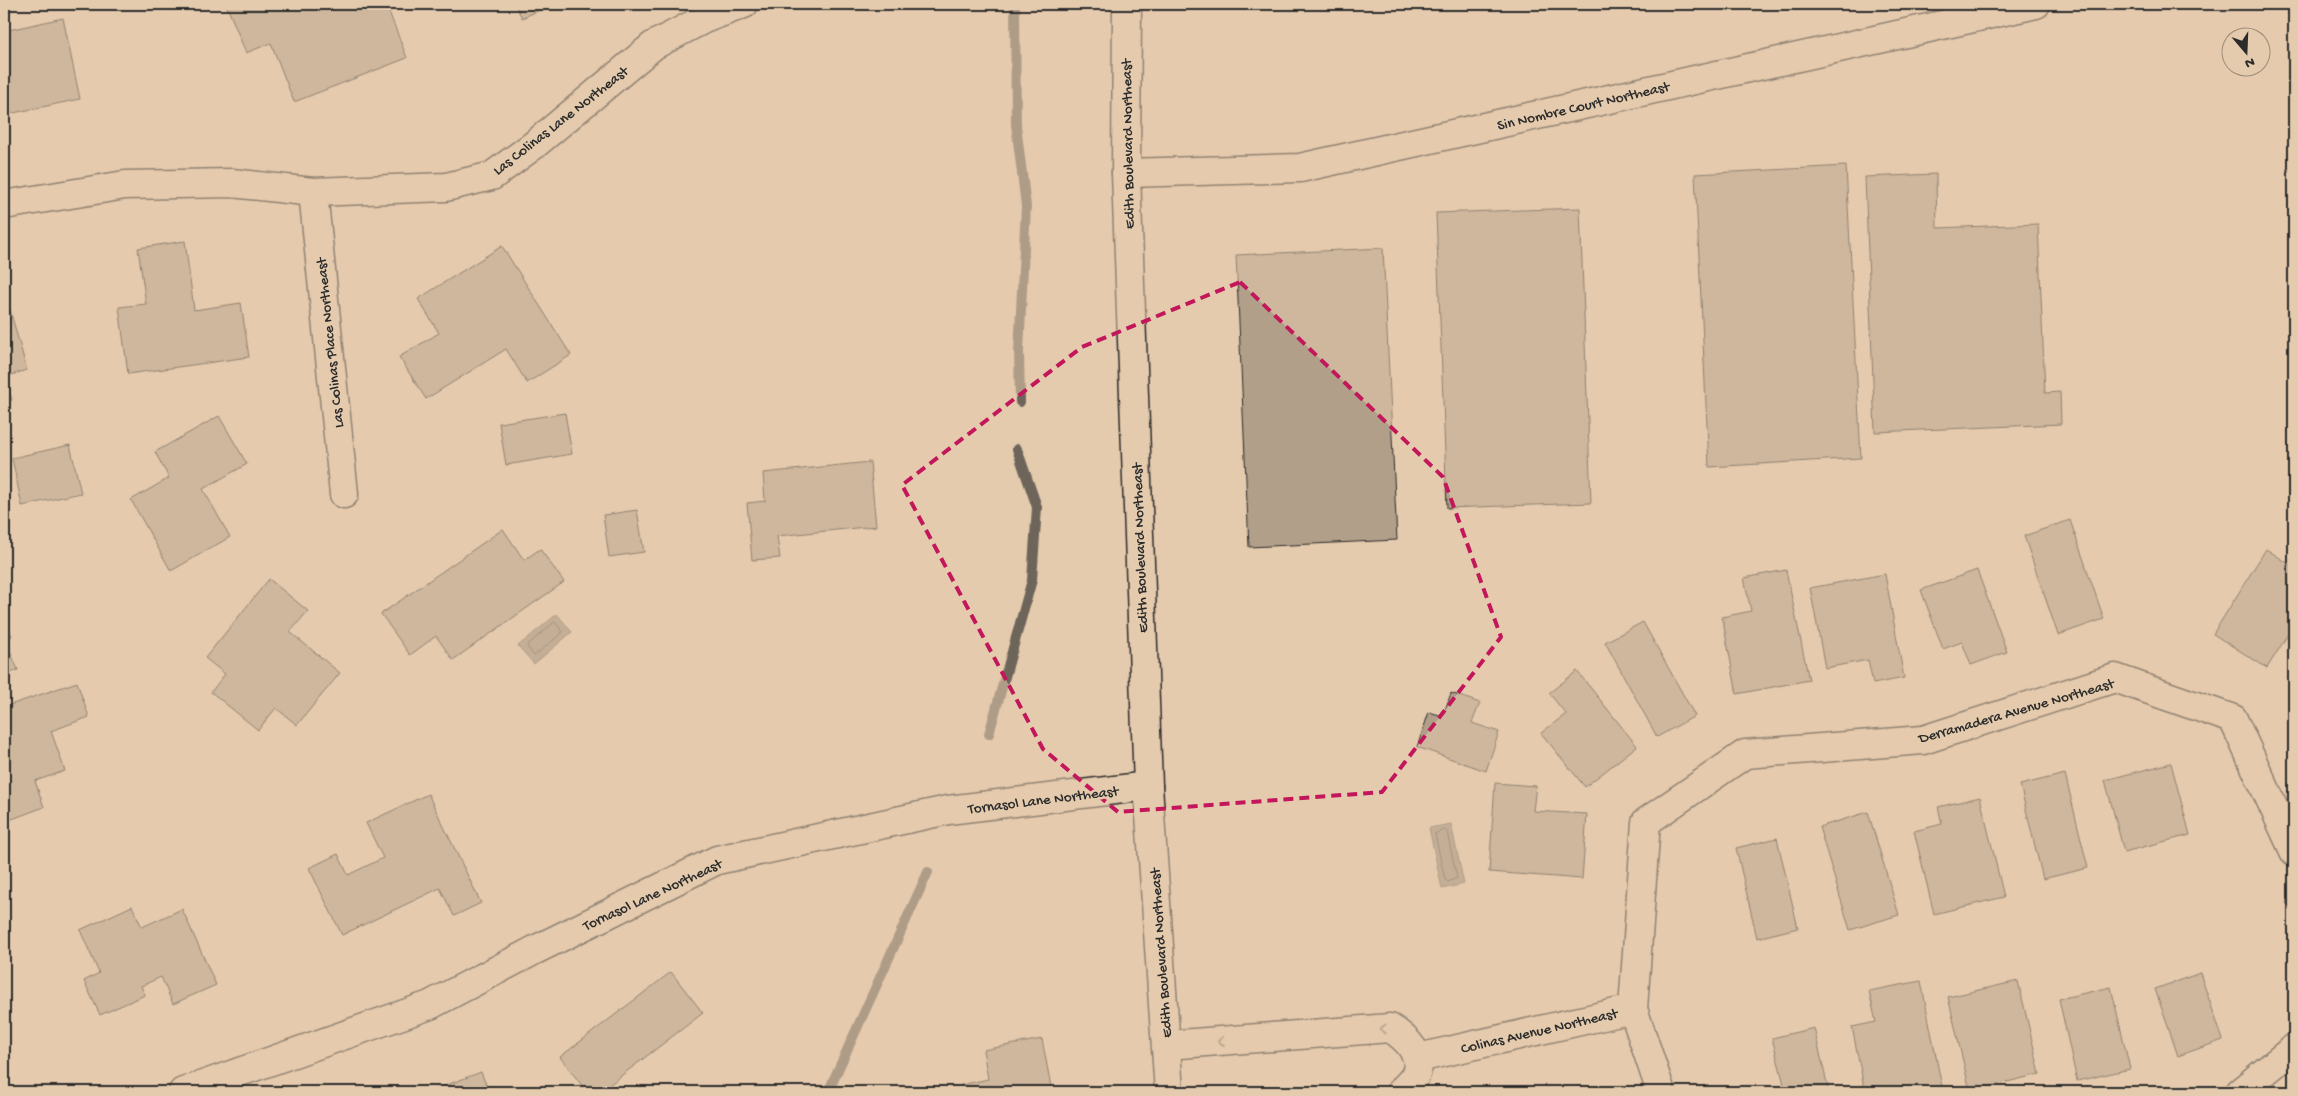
<svg xmlns="http://www.w3.org/2000/svg" width="2298" height="1096" font-family="'Gochi Hand',sans-serif">
	<style>
		.water { fill: #9b8c7a; stroke: #6e655a }
		.lines { fill: none; stroke-linecap: round; stroke-linejoin: round }
		.shore { stroke: #58524b; stroke-width: 1 }
		.stream { stroke: #6e655a; stroke-width: 10 }
		.building { fill: #b19f89; stroke: #2b2b2b }
		.street-casing { stroke: #2b2b2b; stroke-width: 31 }
		.secondary-casing { stroke: #2b2b2b; stroke-width: 31 }
		.street { stroke: #e5cbad; stroke-width: 28 }
		.secondary { stroke: #e5cbad; stroke-width: 28 }
		.oneway { stroke: #887b6c }
		.marked { fill: none; stroke: #c2185b; stroke-width: 4; stroke-dasharray: 10 6; stroke-linejoin: round }
		.labels { text-anchor: middle; stroke-width: 5; stroke-linejoin: round; paint-order: stroke }
		.street-label { font-size: 15px; fill: #2b2b2b; stroke: #e5cbad }
	</style>
	<rect width="100%" height="100%" fill="#e5cbad"/>
	<filter id="ink" filterUnits="userSpaceOnUse"><feTurbulence type="fractalNoise" baseFrequency=".02" numOctaves="2"/><feDisplacementMap in="SourceGraphic" scale="10" xChannelSelector="R" yChannelSelector="G"/><feConvolveMatrix kernelMatrix="1 2 1 2 8 2 1 2 1" color-interpolation-filters="sRGB"/></filter>
	<g filter="url(#ink)">
		<g class="water">
			<path d="M557,614l15,18 -38,32 -16,-18z"/>
			<path d="M1451,824l13,60 -22,5 -13,-61z"/>
		</g>
		<g class="lines">
			<g class="shore">
				<path d="M555,622l8,10 -29,24 -7,-10z"/>
				<path d="M1445,830l2,2 10,46 -9,4 -3,-2 -10,-46z"/>
			</g>
			<g class="stream">
				<path d="M1015,4l1,121 10,81 -7,146 1,50"/>
				<path d="M989,734l43,-154 5,-73 -20,-58"/>
				<path d="M828,1092l100,-220"/>
			</g>
		</g>
		<g class="building">
			<path d="M226,4h160l21,54 -113,44 -23,-59 -25,10z"/>
			<path d="M515,4h38l-31,14z"/>
			<path d="M63,18l17,81 -76,16v-84z"/>
			<path d="M1846,166l15,292 -152,9 -14,-293z"/>
			<path d="M1936,174l1,54 101,-4 7,169 15,-1 1,32 -186,8 -10,-255z"/>
			<path d="M1580,208l11,295 -144,5 -11,-295z"/>
			<path d="M185,241l9,69 47,-7 8,54 -121,17 -9,-67 27,-3 -8,-56z"/>
			<path d="M502,246l69,109 -44,28 -21,-34 -80,50 -27,-42 40,-24 -21,-34z"/>
			<path d="M1383,248l14,292 -148,7 -13,-292z"/>
			<path d="M10,310l17,60 -22,7 7,23 -8,2v-90z"/>
			<path d="M565,413l7,41 -66,11 -7,-42z"/>
			<path d="M219,416l28,48 -44,25 27,48 -59,34 -40,-71 38,-22 -14,-26z"/>
			<path d="M70,445l11,48 -59,13 -10,-48z"/>
			<path d="M870,462l6,64 -99,10 3,22 -28,2 -5,-57 18,-2 -2,-28z"/>
			<path d="M637,510l7,42 -35,5 -6,-42z"/>
			<path d="M2070,520l34,99 -46,16 -34,-99z"/>
			<path d="M503,529l21,31 16,-11 24,33 -111,78 -17,-24 -26,19 -29,-41z"/>
			<path d="M2266,549l28,18v58l-27,43 -54,-34z"/>
			<path d="M1786,570l23,110 -72,14 -15,-77 29,-6 -7,-33z"/>
			<path d="M1977,570l30,82 -36,13 -9,-23 -19,7 -22,-59z"/>
			<path d="M1885,574l19,104 -31,6 -5,-24 -43,8 -15,-80z"/>
			<path d="M269,579l39,32 -18,21 50,41 -43,52 -21,-17 -18,22 -47,-38 14,-18 -20,-16z"/>
			<path d="M4,618l8,18 -7,3 13,31 -14,6z"/>
			<path d="M1643,622l52,94 -38,21 -52,-95z"/>
			<path d="M1577,671l60,75 -52,41 -44,-54 25,-19 -17,-21z"/>
			<path d="M77,682l12,35 -38,14 14,40 -30,10 9,26 -40,15v-115z"/>
			<path d="M1451,693l29,10 -8,20 27,9 -13,39 -69,-24 12,-35 14,4z"/>
			<path d="M2171,763l19,72 -66,17 -19,-72z"/>
			<path d="M2065,774l23,94 -45,11 -23,-94z"/>
			<path d="M1495,783l41,3 -3,25 54,3 -5,65 -93,-7z"/>
			<path d="M428,794l53,109 -27,13 -14,-28 -98,47 -33,-67 29,-14 10,21 35,-17 -17,-35z"/>
			<path d="M1980,797l24,100 -70,17 -20,-83 28,-7 -4,-17z"/>
			<path d="M1868,812l31,103 -49,15 -31,-103z"/>
			<path d="M1777,838l21,90 -41,10 -21,-90z"/>
			<path d="M132,906l10,21 40,-18 34,76 -43,19 -12,-27 -20,9 4,9 -45,20 -16,-34 15,-8 -19,-43z"/>
			<path d="M671,972l32,41 -103,79h-13l-27,-35z"/>
			<path d="M2200,973l23,67 -45,16 -23,-67z"/>
			<path d="M1921,981l22,111h-46l-1,-5 -31,5 -13,-65 24,-5 -7,-31z"/>
			<path d="M2018,981l22,93 -70,17 -22,-94z"/>
			<path d="M2111,987l19,82 -53,12 -18,-82z"/>
			<path d="M1814,1028l15,64h-43l-14,-54z"/>
			<path d="M1042,1039l10,53h-90l-1,-7 27,-6 -5,-29z"/>
			<path d="M481,1072l8,20h-61z"/>
		</g>
		<g class="lines">
			<g class="street-casing">
				<g id="street">
					<path d="M1126,173l174,-5 736,-164"/>
					<path d="M313,192l31,302"/>
					<path d="M4,205l121,-20 107,-2 81,9 133,-5 46,-11 42,-31 120,-100 50,-26 40,-15"/>
					<path d="M1167,1045l223,-17c15,9 37,29 24,49 -3,5 -9,10 -13,15"/>
					<path d="M1418,1058l215,-49"/>
					<path d="M183,1092l247,-87 105,-55 182,-90 231,-50 200,-24"/>
					<path d="M1661,1092l-28,-83 13,-187 99,-68 178,-14 192,-62 118,41 61,132"/>
					<path d="M2240,1092l54,-44"/>
				</g>
			</g>
			<g class="secondary-casing">
				<path id="secondary" d="M1127,4l-1,169 22,613 21,306"/>
			</g>
			<use href="#street" class="street"/>
			<use href="#secondary" class="secondary"/>
		</g>
		<defs><path id="oneway-chevron" d="M-2-3.5L2.5 0L-2 3.5" fill="none" stroke-width="1.6" stroke-linecap="round" stroke-linejoin="round" transform="scale(1.25)"/></defs>
		<g class="oneway">
			<use href="#oneway-chevron" transform="translate(1383 1029) rotate(179)"/>
			<use href="#oneway-chevron" transform="translate(1221 1041) rotate(176)"/>
		</g>
	</g>
	<path d="M0 0H2298V1096H0ZM1240,282l203,195 58,160 -119,155 -264,20 -75,-63 -141,-264 180,-138z" fill="#e5cbad" fill-opacity=".55" fill-rule="evenodd"/>
	<path class="marked" d="M1240,282l203,195 58,160 -119,155 -264,20 -75,-63 -141,-264 180,-138z"/>
	<g class="labels">
		<g class="street-label">
			<text transform="translate(1583 105) rotate(-13)" y="5">Sin Nombre Court Northeast</text>
			<text transform="translate(560 120) rotate(-38)" y="5">Las Colinas Lane Northeast</text>
			<text transform="translate(1127 144) rotate(-91)" y="5">Edith Boulevard Northeast</text>
			<text transform="translate(329 343) rotate(-96)" y="5">Las Colinas Place Northeast</text>
			<text transform="translate(1139 548) rotate(-92)" y="5">Edith Boulevard Northeast</text>
			<text transform="translate(2016 710) rotate(-16)" y="5">Derramadera Avenue Northeast</text>
			<text transform="translate(1043 799) rotate(-7)" y="5">Tornasol Lane Northeast</text>
			<text transform="translate(652 894) rotate(-25)" y="5">Tornasol Lane Northeast</text>
			<text transform="translate(1160 953) rotate(-94)" y="5">Edith Boulevard Northeast</text>
			<text transform="translate(1539 1030) rotate(-13)" y="5">Colinas Avenue Northeast</text>
		</g>
	</g>
	<rect width="2298" height="1096" fill="none" stroke="#e5cbad" stroke-width="20"/>
	<rect x="10" y="10" width="2278" height="1076" fill="none" stroke="#2b2b2b" stroke-width="2" filter="url(#ink)"/>
	<g transform="translate(2246 52) rotate(161)"><circle r="24" fill="#e5cbad" stroke="#9b8b79"/>
	<path d="M0-4L9 19L0 12L-9 19Z" fill="#2b2b2b"/>
	<text y="-8" font-size="14" font-weight="bold" text-anchor="middle" fill="#2b2b2b">N</text>
	</g>
</svg>
